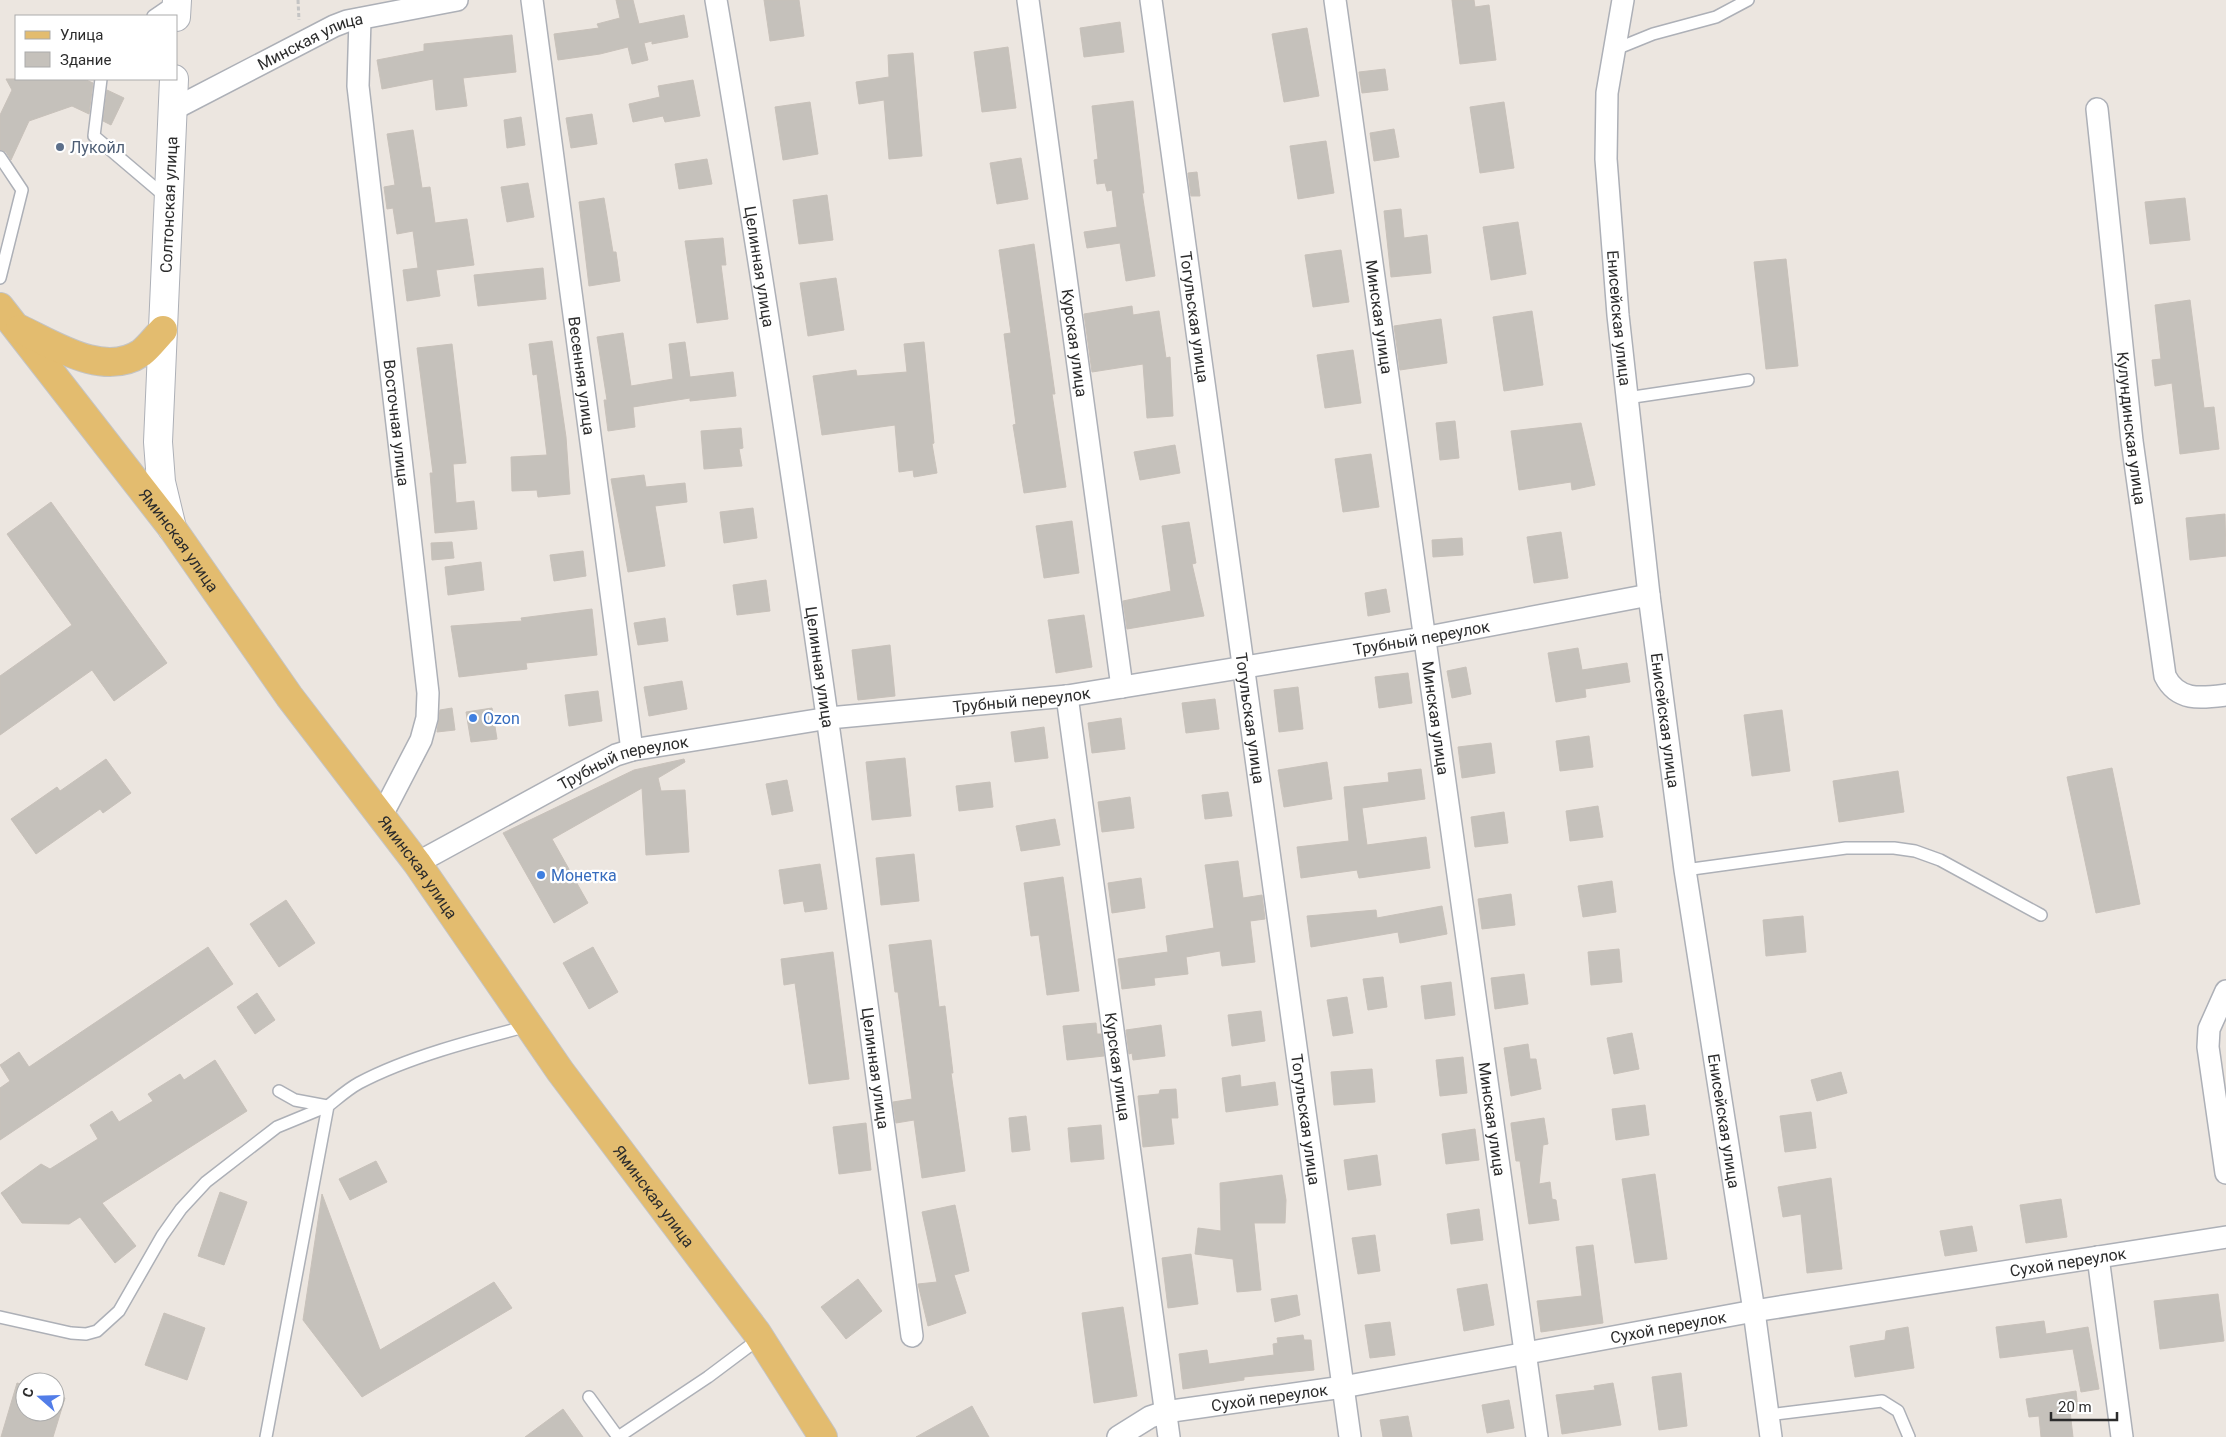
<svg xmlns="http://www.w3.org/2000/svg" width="2226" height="1437" font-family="Roboto,sans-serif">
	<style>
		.building { fill: #c5c1bb; stroke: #c8c1ba }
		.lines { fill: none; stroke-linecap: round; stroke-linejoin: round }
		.lane-casing { stroke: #adb0b7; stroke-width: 14 }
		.street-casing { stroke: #adb0b7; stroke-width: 24 }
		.secondary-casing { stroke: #adb0b7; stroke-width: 30 }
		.primary-casing { stroke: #c4c4c4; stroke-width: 30 }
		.path { stroke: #c4c4c4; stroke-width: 3; stroke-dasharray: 4 2.5; stroke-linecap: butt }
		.lane { stroke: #fff; stroke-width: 11 }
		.street { stroke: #fff; stroke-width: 21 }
		.secondary { stroke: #fff; stroke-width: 28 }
		.primary { stroke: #e3bc6f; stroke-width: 28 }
		.service-dot { fill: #5c6f8a; stroke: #fff; stroke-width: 2 }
		.shop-dot { fill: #3f7fe0; stroke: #fff; stroke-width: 2 }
		.labels { text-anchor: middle; stroke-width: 4.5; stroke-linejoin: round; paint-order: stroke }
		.street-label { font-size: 16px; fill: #2c2c2c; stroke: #fff }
		.service-label { font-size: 16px; fill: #4e5e75; stroke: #fff; text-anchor: start }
		.shop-label { font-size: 16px; fill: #366cbe; stroke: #fff; text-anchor: start }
	</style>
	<rect width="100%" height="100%" fill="#ece6e0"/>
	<g class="building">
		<path d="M616,0h17l6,24 45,-9 4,22 -36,7v-3l-8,2 4,17 -16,4 -4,-17 -28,7 -42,6 -4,-26 45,-6 -2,-4 23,-6z"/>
		<path d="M764,0h35l5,36 -34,5z"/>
		<path d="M1452,0h22l1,7 14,-2 7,55 -36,4z"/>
		<path d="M1120,22l4,30 -40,5 -4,-29z"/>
		<path d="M1307,28l12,68 -35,6 -12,-68z"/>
		<path d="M512,35l4,37 -53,6 4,28 -31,4 -3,-31 -51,10 -5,-29 47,-9v-7z"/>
		<path d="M1008,47l8,61 -34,4 -8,-60z"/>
		<path d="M913,53l9,103 -33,3 -5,-59 -25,4 -3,-22 33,-5 -1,-22z"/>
		<path d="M1385,69l3,21 -26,3 -3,-21z"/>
		<path d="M6,79h78l9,4 -4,31 -17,-8 -43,15 -18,39 -5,-8 -6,-2v-35l12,-25z"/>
		<path d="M693,80l7,36 -35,6 -2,-6 -30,6 -4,-18 31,-7 -2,-11z"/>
		<path d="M107,90l17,8 -13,27 -8,-4z"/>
		<path d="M1133,101l11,92h-2l13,83 -29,5 -6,-38 -33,5 -3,-16 33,-5 -5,-37 -5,1 -2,-8 -8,1 -3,-24 4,-1 -6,-53z"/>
		<path d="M810,102l8,52 -35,6 -8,-53z"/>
		<path d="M1504,102l10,66 -34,5 -10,-66z"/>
		<path d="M592,114l5,30 -26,4 -5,-30z"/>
		<path d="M521,117l4,28 -18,3 -3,-28z"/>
		<path d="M1394,129l5,28 -25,4 -4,-28z"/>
		<path d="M413,130l9,58 8,-1 5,36 32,-4 7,46 -38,5 4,26 -33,5 -4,-31 15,-2 -5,-37 -16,3 -4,-26 -6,1 -3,-22 11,-2 -8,-51z"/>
		<path d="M1326,141l8,52 -36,6 -8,-53z"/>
		<path d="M1021,158l7,41 -31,5 -7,-41z"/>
		<path d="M707,159l5,25 -33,5 -4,-25z"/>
		<path d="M1197,172l3,24h-9l-3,-23z"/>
		<path d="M528,183l6,34 -27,5 -6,-35z"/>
		<path d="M827,195l6,45 -34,4 -6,-44z"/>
		<path d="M604,198l9,54h3l4,29 -31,5 -10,-84z"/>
		<path d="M2185,198l5,42 -40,4 -5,-42z"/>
		<path d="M1401,209l3,29 23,-3 4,38 -40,4 -7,-66z"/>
		<path d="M1518,222l8,52 -35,6 -8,-53z"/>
		<path d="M723,238l3,27h-5l7,54 -31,4 -12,-82z"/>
		<path d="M1034,244l21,150h-3l14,93 -42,6 -11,-68 3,-1 -12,-90 7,-1 -12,-83z"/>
		<path d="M1341,250l8,52 -36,5 -8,-52z"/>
		<path d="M1786,259l12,107 -32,3 -12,-107z"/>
		<path d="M543,268l3,31 -68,7 -4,-31z"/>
		<path d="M836,278l8,52 -36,6 -8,-53z"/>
		<path d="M2190,300l14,108 10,-1 5,42 -39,5 -8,-71 -17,3 -3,-26 9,-1 -6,-54z"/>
		<path d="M1132,306l1,9 26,-4 7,47 4,-1 3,59 -26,2 -4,-54 -51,8 -8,-58z"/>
		<path d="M1532,311l11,74 -39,6 -11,-74z"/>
		<path d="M1441,319l6,44 -47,7 -6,-44z"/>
		<path d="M623,333l8,53 42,-7 -4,-35 16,-2 5,35 43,-5 3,24 -46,5v-3l-57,9 2,20 -27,4 -4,-31h3l-10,-63z"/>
		<path d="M552,341l14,96 4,57 -32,3 -1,-7 -25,1 -1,-34 36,-2 -10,-81 -4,1 -4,-31z"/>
		<path d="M924,342l10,101 -2,1 5,29 -23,4 -1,-7 -14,2 -4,-47 -73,10 -9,-59 43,-6 1,6 50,-4 -3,-28z"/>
		<path d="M452,344l14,119 -13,1 3,39 18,-2 3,28 -42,4 -5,-60h3l-16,-125z"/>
		<path d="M1353,350l8,53 -36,5 -8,-53z"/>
		<path d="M1455,421l4,37 -19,2 -4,-37z"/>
		<path d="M1581,423l14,62 -23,5 -1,-8 -52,8 -8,-59z"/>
		<path d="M741,428l2,20 -4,1 3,17 -38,3 -3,-38z"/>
		<path d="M1175,445l5,28 -40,7 -6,-28z"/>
		<path d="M1371,454l8,53 -36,5 -8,-53z"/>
		<path d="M644,475l2,12 39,-4 2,19 -32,4 10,60 -37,6 -17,-93z"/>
		<path d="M51,502l116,161 -53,38 -22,-31 -92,65v-59l72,-51 -65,-91z"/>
		<path d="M753,508l4,30 -33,5 -4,-31z"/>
		<path d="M2225,514l1,42 -36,4 -4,-42z"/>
		<path d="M1072,521l7,52 -35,5 -8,-52z"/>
		<path d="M1189,522l7,41 -4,1 12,52 -77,13 -4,-28 48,-10 -9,-65z"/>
		<path d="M1561,532l7,46 -34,5 -7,-46z"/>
		<path d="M1462,538l1,17 -30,2 -1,-17z"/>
		<path d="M452,542l2,16 -22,2 -1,-17z"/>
		<path d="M583,551l3,25 -32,5 -4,-26z"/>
		<path d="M481,562l3,28 -36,5 -3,-28z"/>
		<path d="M766,580l4,31 -33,4 -4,-30z"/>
		<path d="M1386,589l4,23 -22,4 -3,-23z"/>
		<path d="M592,609l5,46 -71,8 1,6 -68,8 -8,-51 71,-5 -1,-3z"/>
		<path d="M1084,615l8,52 -36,6 -8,-53z"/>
		<path d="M665,618l3,23 -30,4 -4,-22z"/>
		<path d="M890,645l5,51 -37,4 -6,-50z"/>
		<path d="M1578,648l4,22 45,-7 3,19 -45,7 1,8 -30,5 -8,-49z"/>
		<path d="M1466,667l5,27 -19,4 -5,-27z"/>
		<path d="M1408,673l4,30 -33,5 -4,-31z"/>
		<path d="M682,681l5,28 -38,7 -5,-29z"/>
		<path d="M1298,687l5,42 -24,3 -5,-42z"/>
		<path d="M598,691l4,30 -33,5 -4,-31z"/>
		<path d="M1215,699l4,30 -33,4 -4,-30z"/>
		<path d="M452,708l3,22 -18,2 3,-22z"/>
		<path d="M492,708l5,31 -26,3 -5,-30z"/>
		<path d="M1782,710l8,61 -38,5 -8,-61z"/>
		<path d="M1121,718l4,31 -33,4 -4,-30z"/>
		<path d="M1044,727l4,31 -33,4 -4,-30z"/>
		<path d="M1589,736l4,31 -33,4 -4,-30z"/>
		<path d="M1491,743l4,30 -33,5 -4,-31z"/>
		<path d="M905,758l6,58 -39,4 -6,-58z"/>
		<path d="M106,759l25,34 -28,20 -3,-4 -64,45 -25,-35 46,-32 3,4z"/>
		<path d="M684,759l1,3 -27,16 3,13 24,-1 4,62 -43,3 -4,-67 -90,51 36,64 -34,20 -51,-90 131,-63z"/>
		<path d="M1327,762l5,37 -48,8 -6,-37z"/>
		<path d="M2112,768l28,136 -44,9 -29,-136z"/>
		<path d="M1421,769l4,30 -63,9 5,37 59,-8 4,31 -71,10 -2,-8 -56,8 -4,-31 52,-6 -5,-54 45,-5 -1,-9z"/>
		<path d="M1898,771l6,41 -65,10 -6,-41z"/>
		<path d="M787,780l6,31 -21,4 -6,-31z"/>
		<path d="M990,782l3,25 -34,4 -3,-25z"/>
		<path d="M1228,792l4,24 -27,3 -3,-24z"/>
		<path d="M1130,797l4,31 -32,4 -4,-30z"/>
		<path d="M1598,806l5,31 -33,4 -4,-30z"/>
		<path d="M1504,812l4,31 -33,4 -4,-30z"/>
		<path d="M1055,819l5,26 -39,6 -5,-25z"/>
		<path d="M914,854l5,47 -38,4 -5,-47z"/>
		<path d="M1238,861l5,37 19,-3 3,24 -15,2 5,41 -33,4 -2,-15 -34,6 2,17 -34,4 1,7 -33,4 -4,-30 50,-7 -2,-16 48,-8 -9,-63z"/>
		<path d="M820,864l7,45 -22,3 -2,-11 -19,3 -5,-34z"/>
		<path d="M1063,877l16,114 -32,4 -8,-60 -8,1 -7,-53z"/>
		<path d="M1141,878l4,30 -33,5 -4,-30z"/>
		<path d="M1612,881l4,31 -33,5 -5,-31z"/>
		<path d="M1511,894l4,31 -33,4 -4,-30z"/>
		<path d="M286,900l29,43 -36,24 -29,-43z"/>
		<path d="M1442,906l5,28 -47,9 -2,-11 -87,15 -4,-31 69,-6 1,8z"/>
		<path d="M1803,916l3,36 -40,4 -3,-36z"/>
		<path d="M931,940l8,67 6,-1 8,67h-2l14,98 -43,7 -8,-58 -18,3 -3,-21 19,-3 -14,-107h-3l-6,-47z"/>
		<path d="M208,947l25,37 -233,156v-52l10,-7 -10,-16 19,-13 10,15z"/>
		<path d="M593,947l25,45 -29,17 -26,-46z"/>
		<path d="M1619,949l3,33 -31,3 -3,-33z"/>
		<path d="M833,952l16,127 -40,5 -14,-101 -11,2 -3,-26z"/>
		<path d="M1524,974l4,30 -33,5 -4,-31z"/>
		<path d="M1383,977l4,30 -19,3 -5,-31z"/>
		<path d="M1451,982l4,33 -30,4 -4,-33z"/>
		<path d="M257,993l18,27 -20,14 -18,-27z"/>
		<path d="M1347,997l6,36 -20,3 -6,-36z"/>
		<path d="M1261,1011l4,30 -33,5 -4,-31z"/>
		<path d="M1096,1023l1,11h4l3,22 -37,4 -4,-34z"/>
		<path d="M1161,1025l4,31 -32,4 -1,-7 -3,1 -3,-24z"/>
		<path d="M1632,1033l7,36 -25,5 -7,-36z"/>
		<path d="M1528,1044l2,15h6l5,30 -30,7 -7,-48z"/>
		<path d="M1463,1057l4,36 -27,3 -4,-36z"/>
		<path d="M215,1060l32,51 -145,92 34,43 -21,17 -35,-46 -11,7 -47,-1 -21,-30 40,-29 9,5 48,-30 -8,-14 22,-14 7,11 34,-21 -5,-7 32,-20 4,6z"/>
		<path d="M1372,1069l3,33 -41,3 -3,-33z"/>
		<path d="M1841,1072l6,21 -30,8 -6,-21z"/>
		<path d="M1240,1075l1,12 34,-5 3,23 -52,7 -4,-34z"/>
		<path d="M1176,1089l2,29h-7l3,26 -31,3 -5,-51 21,-2 1,-4z"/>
		<path d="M1645,1105l4,30 -33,5 -4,-31z"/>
		<path d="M1811,1112l5,36 -31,4 -5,-36z"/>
		<path d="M1026,1116l4,34 -18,2 -3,-34z"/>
		<path d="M1544,1118l4,26 -5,1 -4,39 11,-2 2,17 4,1 3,20 -30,4 -9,-63h-4l-5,-36v-2z"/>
		<path d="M866,1123l5,47 -32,4 -6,-47z"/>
		<path d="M1101,1125l3,34 -33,3 -3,-34z"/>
		<path d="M1475,1129l4,31 -33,4 -4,-30z"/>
		<path d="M1377,1155l4,30 -33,5 -4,-30z"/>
		<path d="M376,1161l11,21 -37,18 -11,-21z"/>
		<path d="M1655,1174l12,85 -32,4 -13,-84z"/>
		<path d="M1282,1175l4,25 -1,23h-31l7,67 -24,2 -4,-33 -38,-5 3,-26 23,3 -1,-48z"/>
		<path d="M1831,1178l11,91 -35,4 -6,-59 -18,3 -5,-30z"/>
		<path d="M220,1192l27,10 -23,63 -26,-9z"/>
		<path d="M322,1194l58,156 114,-68 18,26 -150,89 -59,-77z"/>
		<path d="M2061,1199l6,38 -41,6 -6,-38z"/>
		<path d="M955,1205l14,66 -15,4 12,38 -38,13 -10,-42 19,-2 -15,-70z"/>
		<path d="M1479,1209l4,31 -32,4 -4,-30z"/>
		<path d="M1972,1226l5,25 -32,5 -5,-25z"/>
		<path d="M1375,1235l5,36 -22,3 -6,-36z"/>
		<path d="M1593,1245l10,78 -62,9 -4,-31 45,-5 -6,-49z"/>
		<path d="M1191,1254l7,50 -30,4 -6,-50z"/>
		<path d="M858,1279l24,32 -36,28 -25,-32z"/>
		<path d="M1487,1284l7,41 -30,6 -7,-42z"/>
		<path d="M2218,1294l6,47 -64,8 -6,-48z"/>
		<path d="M1297,1295l3,20 -25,7 -4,-23z"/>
		<path d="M1123,1307l14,89 -43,7 -12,-90z"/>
		<path d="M164,1313l41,15 -18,52 -42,-15z"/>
		<path d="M2044,1321l2,13 42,-7 11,62 -18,3 -8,-43 -73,9 -4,-31z"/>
		<path d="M1390,1322l5,33 -25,3 -5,-33z"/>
		<path d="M1908,1327l6,41 -59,9 -5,-31 35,-6 1,-9z"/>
		<path d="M1303,1335l1,5h7l3,30 -70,7v3l-61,9 -4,-35 28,-4 2,14 65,-9 -1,-11 5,-1 -1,-5z"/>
		<path d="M1681,1373l6,53 -28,4 -7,-53z"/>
		<path d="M17,1383l8,2v27h30v-18l10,4 -12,39h-52z"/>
		<path d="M1613,1383l8,42 -59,9 -6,-39 39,-5 -1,-4z"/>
		<path d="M2076,1391l2,18 -8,2 3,26h-32l-2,-21 -10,1 -3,-18z"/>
		<path d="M1509,1400l5,28 -27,5 -5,-28z"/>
		<path d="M972,1406l17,31h-73z"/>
		<path d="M563,1409l20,28h-58z"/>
		<path d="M1408,1416l4,21h-29l-3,-17z"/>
	</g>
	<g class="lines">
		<g class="lane-casing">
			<g id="lane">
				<path d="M153,16l22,-15"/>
				<path d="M1616,49l37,-15 63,-17 32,-17"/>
				<path d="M101,79l-7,57 73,62"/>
				<path d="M0,157l22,33 -22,88"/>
				<path d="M1627,398l121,-18"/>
				<path d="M1685,870l161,-22h48l21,3 25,9 101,55"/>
				<path d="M279,1091l16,9 32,6"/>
				<path d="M0,1317l71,16 15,1 11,-3 22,-20 43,-75 19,-27 25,-27 71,-55 51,-21"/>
				<path d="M589,1397l29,40"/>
				<path d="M1768,1415l114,-14 16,10 11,26"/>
				<path d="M266,1437l62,-331c10,-8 20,-17 31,-23 49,-26 115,-43 169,-57"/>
				<path d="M618,1437l90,-60 52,-39"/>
			</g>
		</g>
		<g class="street-casing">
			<g id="street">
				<path id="s1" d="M532,0l100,750"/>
				<path id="s2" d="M716,0c76,444 136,890 196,1336"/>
				<path id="s3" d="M1028,0l94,687"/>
				<path id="s4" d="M1151,0l199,1437"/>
				<path id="s5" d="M1335,0l202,1437"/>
				<path id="s6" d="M1623,0l-16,93 -1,66 12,156 31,280 36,275 69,441 17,126"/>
				<path id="s7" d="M360,19l-2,67 70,607 -1,25 -6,22 -40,77"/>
				<path id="s8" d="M2097,109l35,332 33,235c13,26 37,22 61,19"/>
				<path id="s9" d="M172,110l162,-84 13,-5 110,-21"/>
				<path id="s10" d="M1067,696l102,741"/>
				<path id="s11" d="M417,863l161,-88 38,-20 16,-5 197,-32 238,-22 356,-58 226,-43"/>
				<path d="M2226,991l-17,38 -1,18 18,126"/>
				<path d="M2098,1257l24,180"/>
				<path id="s12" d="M1118,1437l32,-20 15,-5 178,-25 411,-76 472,-74"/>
			</g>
		</g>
		<g class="secondary-casing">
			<g id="secondary">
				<path d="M176,17l1,-17"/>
				<path id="s13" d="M172,528l-11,-46 -3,-40 16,-363"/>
			</g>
		</g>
		<g class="primary-casing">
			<g id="primary">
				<path id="s14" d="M0,307l172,221 117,168 128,167 143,208 197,262 66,104"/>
				<path d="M20,329c34,16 84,49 121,24 8,-6 15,-16 22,-23"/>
			</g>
		</g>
		<path class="path" d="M298,0l1,20"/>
		<use href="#lane" class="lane"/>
		<use href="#street" class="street"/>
		<use href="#secondary" class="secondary"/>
		<use href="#primary" class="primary"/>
	</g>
	<circle class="service-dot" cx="60" cy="147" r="5"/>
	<g class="shop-dot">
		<circle cx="473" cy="718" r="5"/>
		<circle cx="541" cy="875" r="5"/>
	</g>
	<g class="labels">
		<g class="street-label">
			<text dy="6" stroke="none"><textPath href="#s9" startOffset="155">Минская улица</textPath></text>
			<text dy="6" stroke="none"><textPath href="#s13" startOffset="325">Солтонская улица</textPath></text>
			<text dy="6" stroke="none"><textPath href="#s2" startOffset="270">Целинная улица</textPath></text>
			<text dy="6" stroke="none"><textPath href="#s4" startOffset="320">Тогульская улица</textPath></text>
			<text dy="6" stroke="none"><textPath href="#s5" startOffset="320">Минская улица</textPath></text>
			<text dy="6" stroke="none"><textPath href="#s6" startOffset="320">Енисейская улица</textPath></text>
			<text dy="6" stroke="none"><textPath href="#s3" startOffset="346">Курская улица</textPath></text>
			<text dy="6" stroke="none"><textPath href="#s1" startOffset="379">Весенняя улица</textPath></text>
			<text dy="6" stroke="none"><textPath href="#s7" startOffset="406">Восточная улица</textPath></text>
			<text dy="6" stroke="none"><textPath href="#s8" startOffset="321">Кулундинская улица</textPath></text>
			<text dy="6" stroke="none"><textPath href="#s14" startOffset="294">Яминская улица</textPath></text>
			<text dy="6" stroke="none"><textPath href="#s11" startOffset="1041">Трубный переулок</textPath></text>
			<text dy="6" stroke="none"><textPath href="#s2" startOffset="675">Целинная улица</textPath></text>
			<text dy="6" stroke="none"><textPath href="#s11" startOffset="636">Трубный переулок</textPath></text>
			<text dy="6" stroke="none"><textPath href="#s4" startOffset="725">Тогульская улица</textPath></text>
			<text dy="6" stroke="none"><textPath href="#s5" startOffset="725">Минская улица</textPath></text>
			<text dy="6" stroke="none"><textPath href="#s6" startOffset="725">Енисейская улица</textPath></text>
			<text dy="6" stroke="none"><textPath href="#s11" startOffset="231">Трубный переулок</textPath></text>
			<text dy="6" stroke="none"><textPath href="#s14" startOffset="699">Яминская улица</textPath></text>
			<text dy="6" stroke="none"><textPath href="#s10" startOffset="374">Курская улица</textPath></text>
			<text dy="6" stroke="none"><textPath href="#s2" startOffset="1080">Целинная улица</textPath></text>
			<text dy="6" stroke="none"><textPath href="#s4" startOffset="1130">Тогульская улица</textPath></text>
			<text dy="6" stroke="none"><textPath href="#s5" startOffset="1130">Минская улица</textPath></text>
			<text dy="6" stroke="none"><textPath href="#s6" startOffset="1130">Енисейская улица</textPath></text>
			<text dy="6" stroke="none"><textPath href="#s14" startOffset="1104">Яминская улица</textPath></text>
			<text dy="6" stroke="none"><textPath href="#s12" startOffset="969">Сухой переулок</textPath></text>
			<text dy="6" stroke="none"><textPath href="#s12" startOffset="564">Сухой переулок</textPath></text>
			<text dy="6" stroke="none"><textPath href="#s12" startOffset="159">Сухой переулок</textPath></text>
		</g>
		<g class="service-label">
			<text x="70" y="153">Лукойл</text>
		</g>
		<g class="shop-label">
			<text x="483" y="724">Ozon</text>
			<text x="551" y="881">Монетка</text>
		</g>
	</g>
	<rect x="15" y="15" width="162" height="65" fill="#ffffff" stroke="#ababab"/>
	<rect x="25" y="31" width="25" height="8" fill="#e3bc6f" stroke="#ababab"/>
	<text x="60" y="40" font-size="15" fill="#2c2c2c">Улица</text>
	<rect x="25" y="52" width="25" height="15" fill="#c5c1bb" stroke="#ababab"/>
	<text x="60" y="65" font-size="15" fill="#2c2c2c">Здание</text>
	<g transform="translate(40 1397) rotate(290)"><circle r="24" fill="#ffffff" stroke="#ababab"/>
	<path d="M0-4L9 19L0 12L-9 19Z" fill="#527de8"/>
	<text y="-8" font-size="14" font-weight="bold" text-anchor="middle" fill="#2c2c2c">С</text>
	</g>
	<path d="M2051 1412v8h66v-8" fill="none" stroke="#2c2c2c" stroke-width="2.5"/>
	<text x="2058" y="1412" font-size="15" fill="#2c2c2c" stroke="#ffffff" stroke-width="4" paint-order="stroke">20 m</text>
</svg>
